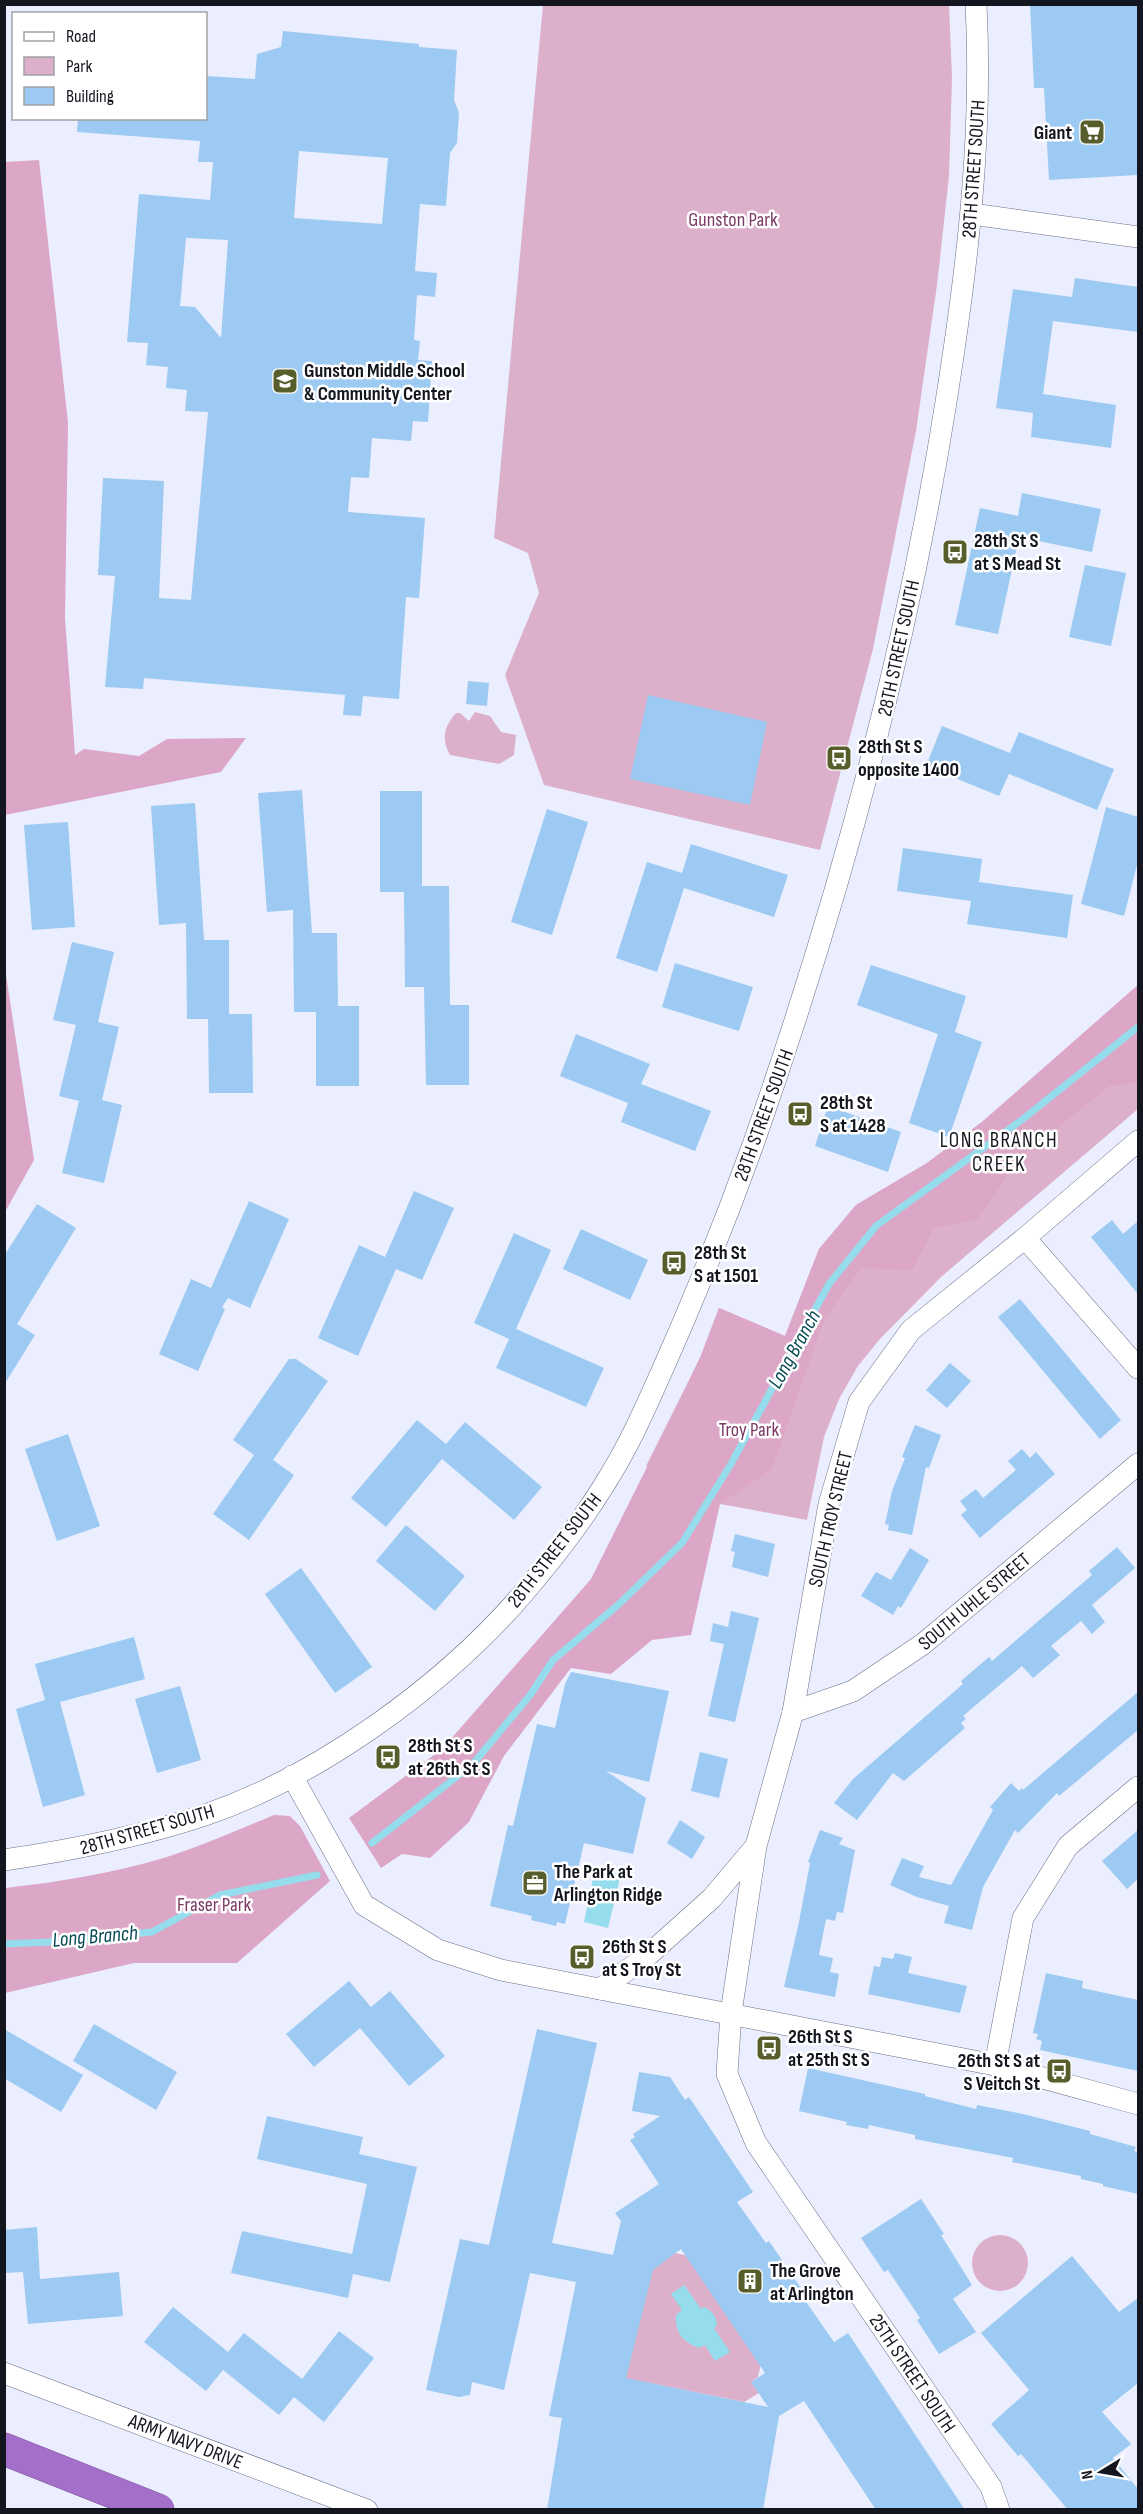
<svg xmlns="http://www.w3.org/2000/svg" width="1143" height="2514" font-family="'Sofia Sans Condensed',sans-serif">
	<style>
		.green { fill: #dcafca }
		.forest { fill: #dca7c7 }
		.water { fill: #95ddec }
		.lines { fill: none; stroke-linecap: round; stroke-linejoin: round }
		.stream { stroke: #95ddec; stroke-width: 7 }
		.building { fill: #9ccaf2; fill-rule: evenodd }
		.minor-casing { stroke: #6b6f86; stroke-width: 22 }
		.highway-casing { stroke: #72508f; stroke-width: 33 }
		.minor { stroke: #fff; stroke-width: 21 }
		.highway { stroke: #a46fcb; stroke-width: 32 }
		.labels { text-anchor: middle; stroke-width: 5; stroke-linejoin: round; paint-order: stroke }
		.poi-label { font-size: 20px; font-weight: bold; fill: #14161f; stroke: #fff; text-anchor: start }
		.street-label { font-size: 20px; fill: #14161f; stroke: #fff }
		.park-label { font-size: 20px; fill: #7a3a65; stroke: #fff }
		.neighbourhood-label { font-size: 21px; letter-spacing: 1.5px; fill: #14161f; stroke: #fff }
		.water-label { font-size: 21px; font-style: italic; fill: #044853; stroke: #fff }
	</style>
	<rect width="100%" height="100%" fill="#ebeefe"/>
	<g class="green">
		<path d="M543,5h406l3,73 -3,98 -12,109 -21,146 -43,218 -53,201 -276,-65 -39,-110 34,-82 -11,-40 -34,-15z"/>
		<path d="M475,712l15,4 11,16 15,3 -2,20 -15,9 -49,-9c-9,-16 -6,-28 6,-42h4l9,8z"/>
		<path d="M1138,985v124l-197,168 -62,63 -21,26 -19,33 -15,38 -17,83 -87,-16 -74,-38 54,-108 19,-50 66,28 34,-87 37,-44 71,-42 55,-41z"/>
		<circle cx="1000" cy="2263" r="28"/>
		<path d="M675,2253l18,4 69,102 -4,18 -7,5 8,11 -15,9 -99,-20 -21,3 30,-123z"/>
	</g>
	<g class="forest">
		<path d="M39,160l29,263 -3,195 10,137 9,-6 55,7 28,-17 79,-1 -25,34 -216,43v-653z"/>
		<path d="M4,961l30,199 -29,52h-1z"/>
		<path d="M1138,985v97l-28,4 -90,71 -42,62 -44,9 -22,42 -51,-2 -37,52 -52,149 -52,35 -29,131 -39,5 -41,34 -40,-6 -67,88 -35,66 -39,36 -28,-4 -21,14 -32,-50 93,-69 149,-170 68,-136 41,-85 19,-50 66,28 34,-87 37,-44 71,-42 55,-41z"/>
		<path d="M274,1815l16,1 10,10 30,55 -93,82h-103l-129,30v-105c54,-6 109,-15 162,-31 36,-12 71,-27 107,-42z"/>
	</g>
	<g class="water">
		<path d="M595,1869l26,5 -13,54 -24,-6z"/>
		<path d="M684,2285l17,24 3,-2c9,4 12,9 13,18l-3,3 16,24 -15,9 -10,-16 -6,3c-17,-7 -24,-15 -23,-33l6,-5 -11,-16z"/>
	</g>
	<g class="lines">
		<g class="stream">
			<path d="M372,1843l101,-79 58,-70 22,-34 65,-55 64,-62 49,-79 98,-180 47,-58 147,-107 115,-92"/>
			<path d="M4,1944l45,-2 103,-10 68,-37 97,-20"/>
		</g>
	</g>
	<g class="building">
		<path d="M1030,4h108v171l-89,5 -5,-92h-10z"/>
		<path d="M283,31l136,13v3l38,3 -3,50 5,13 -2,30 -7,10 -4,53 -26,-2 -5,67 22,2 -2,24 -18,-2 -3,45 6,1 -2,19 14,1 -4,61 -15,-1 -2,20 -39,-3 -3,40 -18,-1 -3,35 77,6 -6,80 -13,-1 -7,102 -36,-3 -2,20 -18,-1 2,-20 -201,-17 -1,11 -38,-2 10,-111 -17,-1 5,-97 61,3 -5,117 32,2 17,-188 -23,-1 2,-21 -21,-2 2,-21 -22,-2 2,-22 -21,-1 12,-148 71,6 3,-38h-15l2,-21 -123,-9 1,-14h128v-42l49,3 2,-25 24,-7zM299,151l89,7 -6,66 -88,-6zM186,238l42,2 -7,98 -26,-31 -15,-1z"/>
		<path d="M1075,278l63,9v45l-85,-11 -10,73 73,11 -5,43 -80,-11 2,-24 -37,-5 17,-119 59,8z"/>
		<path d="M1022,493l79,16 -9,43 -73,-15 -21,97 -43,-9 25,-117 38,8z"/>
		<path d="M1085,565l41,8 -15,73 -42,-9z"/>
		<path d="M468,681l21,2 -2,23 -21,-2z"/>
		<path d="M648,695l119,27 -17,83 -120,-26z"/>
		<path d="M942,726l68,27 9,-21 95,37 -17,41 -88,-36 -10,22 -73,-30z"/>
		<path d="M302,790l10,143h25l1,73h21v80h-43v-74h-22l-1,-102 -26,2 -9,-119z"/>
		<path d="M380,791h42v95h27l1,119h19v80h-43l-2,-98h-19l-1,-95h-24z"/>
		<path d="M195,803l9,137h25v74h23l1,79h-44l-1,-74h-21l-1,-96 -27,2 -8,-119z"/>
		<path d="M1106,807l32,10v44l-14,55 -43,-12z"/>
		<path d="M547,809l41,13 -36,113 -41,-13z"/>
		<path d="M68,822l7,105 -43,3 -8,-105z"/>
		<path d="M691,844l97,31 -14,42 -90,-29 -27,84 -41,-14 31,-96 35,11z"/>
		<path d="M903,848l79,11 -3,23 94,13 -6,43 -100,-14 4,-23 -74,-10z"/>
		<path d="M72,942l42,10 -16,70 21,5 -17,73 20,5 -18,78 -42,-10 17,-72 -20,-5 17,-71 -23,-5z"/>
		<path d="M675,963l78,24 -14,44 -77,-24z"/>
		<path d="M871,965l95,31 -11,36 27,10 -33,95 -40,-14 29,-89 -81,-29z"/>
		<path d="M576,1034l74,30 -9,20 70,27 -16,40 -74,-29 7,-19 -68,-27z"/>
		<path d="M828,1106l73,26 -13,40 -73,-26z"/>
		<path d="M414,1191l40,17 -32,72 -26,-11 -38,87 -40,-18 41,-93 26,12z"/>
		<path d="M249,1201l40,18 -39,89 -22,-10 -6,9 3,2 -27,62 -39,-17 32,-75 20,9z"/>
		<path d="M37,1204l39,24 -59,96 18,11 -31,50v-129z"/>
		<path d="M1112,1220l11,14 15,-13v73l-47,-57z"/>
		<path d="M581,1229l67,31 -18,40 -67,-31z"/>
		<path d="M514,1233l37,17 -35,79 88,39 -18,39 -90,-39 13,-29 -35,-16z"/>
		<path d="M1020,1299l101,121 -21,19 -102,-122z"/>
		<path d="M289,1359h7l32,22 -55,79 21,15 -45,65 -36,-26 41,-59 -21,-15z"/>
		<path d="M950,1363l21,18 -24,27 -21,-18z"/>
		<path d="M417,1420l29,24 19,-22 77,65 -28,33 -72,-61 -56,68 -35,-29z"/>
		<path d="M915,1425l26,10 -12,33 -3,-1 -14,68 -24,-5 1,-5 -4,-1 7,-33 13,-33 -3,-1z"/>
		<path d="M68,1434l32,92 -43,15 -32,-92z"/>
		<path d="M1022,1449l8,9 6,-6 19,22 -75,64 -19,-23 6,-5 -7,-9 16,-12 7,9 33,-28 -8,-9z"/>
		<path d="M406,1525l59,51 -30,35 -59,-50z"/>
		<path d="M735,1534l40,10 -7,33 -36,-10 3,-15 -4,-1z"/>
		<path d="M1117,1547l18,21 -43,37 13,17 -13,12 -11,-13 -30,25 9,9 -27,23 -11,-12 -59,50 3,3 -5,4 4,5 -61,53 -11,-8 -36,47 -23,-17 19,-24 110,-95 -2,-3 28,-24 3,4 58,-50 42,-36 -3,-4z"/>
		<path d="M910,1548l19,12 -28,48 -3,-2 -5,9 -32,-19 15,-24 15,8z"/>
		<path d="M301,1568l71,99 -37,26 -70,-99z"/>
		<path d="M731,1611l28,7 -24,104 -27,-6 16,-72 -14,-3 3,-18 15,4z"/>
		<path d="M134,1637l11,42 -85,23 25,93 -42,12 -27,-98 29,-9 -10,-36z"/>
		<path d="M571,1672l98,19 -20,91 -43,-11 40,27 -13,56 -49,-11 -19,81 -8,-2 -1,4 -25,-6 1,-4 -42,-10 18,-81 5,1 24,-102 18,4 10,-44z"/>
		<path d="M180,1686l21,74 -44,13 -22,-74z"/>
		<path d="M1138,1692v38l-79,66 -2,-3 -39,40 -3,-3 -32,57 -11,43 -28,-7 5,-17 -32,-9 -27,-12 12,-27 22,8 -5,11 32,8 42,-75 -3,-3 21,-24 8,8 3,-3 1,2z"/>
		<path d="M700,1752l28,7 -9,39 -28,-7z"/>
		<path d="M680,1820l25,17 -13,22 -25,-16z"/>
		<path d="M820,1830l23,8 -4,6 16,6 -12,63 -6,-1 -2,9 -9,-2 -7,36 14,3 -3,14 9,2 -4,23 -51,-10 15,-65 11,-59 -2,-1z"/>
		<path d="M1138,1830v49l-11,10 -25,-28z"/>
		<path d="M895,1953l17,4 -4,16 59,13 -7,27 -92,-19 6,-28 6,1 2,-10 11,2z"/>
		<path d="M1046,1973l37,8 -1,7 56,12v71l-98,-21 2,-9 -6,-2 2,-5 -5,-1z"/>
		<path d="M349,1981l22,26 19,-16 55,65 -36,30 -49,-58 -46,39 -28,-33z"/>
		<path d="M94,2024l83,48 -21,38 -83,-49z"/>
		<path d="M4,2029l79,46 -22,37 -57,-34z"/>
		<path d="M537,2029l60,14 -45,200 61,12 8,-34 -6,-8 44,-29 -29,-44 5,-3 -2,-3 27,-18 -28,-5 7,-39 31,5 15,23 4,-3 64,95 -16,10 29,41 3,-2 36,53 -3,2 32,46 14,-9 117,177h-89l-72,-109 -25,15 -16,94h-216l15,-92 -13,-2 27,-134 -46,-9 -26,117 -32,-8 -2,13 -11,2 -33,-7 34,-151 29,6zM681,2249l84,124 -14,9 17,25 -142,-29 27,-108z"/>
		<path d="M808,2068l117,26v2l51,13 1,-4 46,9 67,17v3l46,13 -2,4 4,1v42l-35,-8v-2l-22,-5v-3l-69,-14 1,-4 -98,-19v-4l-46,-10 -1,4 -22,-4 1,-3 -48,-11z"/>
		<path d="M267,2116l96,21 -4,17 58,13 -27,115 -37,-8 -5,24 -117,-25 11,-42 110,23 15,-70 -110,-25z"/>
		<path d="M921,2199l23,35 -3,1 31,50 -19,14 23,33 -37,22 -22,-34 3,-2 -32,-48 -4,2 -23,-34z"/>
		<path d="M37,2227l3,52 79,-7 4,44 -95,8 -5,-52 -19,1v-43z"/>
		<path d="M1072,2256l47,56 19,-14v85l-36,29 29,32 -18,14 25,31v21h-70l-47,-56 -3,2 -27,-32 38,-34 -48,-57z"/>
		<path d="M173,2307l55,45 16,-19 58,46 37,-48 35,27 -50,64 -30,-25 -15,18 -56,-45 -17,21 -62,-49z"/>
	</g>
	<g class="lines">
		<g class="minor-casing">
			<g id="minor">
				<path d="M972,214l166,23"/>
				<path d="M1025,1238l113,130"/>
				<path d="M793,1712l60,-21 70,-47 215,-180"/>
				<path d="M292,1776l72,129 74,45 63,20 494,95 143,39"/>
				<path d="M4,1860c69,-10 135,-23 201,-45 114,-39 237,-128 316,-219 32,-37 63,-77 88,-119 22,-35 39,-75 56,-113 32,-72 62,-147 89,-222 85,-242 152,-487 192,-740 21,-132 37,-263 30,-398"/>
				<path d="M600,1989l45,-31 67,-60 43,-51"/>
				<path d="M995,2065l28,-147 45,-72 70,-59"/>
				<path d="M4,2373l363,137"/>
				<path d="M999,2510l-8,-23 -235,-344 -29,-69 4,-61 25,-167 37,-134 36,-208 30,-102 52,-72 114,-92 113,-97"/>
			</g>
		</g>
		<g class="highway-casing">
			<path id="highway" d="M4,2449l154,61"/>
		</g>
		<use href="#minor" class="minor"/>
		<use href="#highway" class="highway"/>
	</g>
	<defs>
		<g id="supermarket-square" transform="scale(1.35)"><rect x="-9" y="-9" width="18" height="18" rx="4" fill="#575e2c" stroke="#fff"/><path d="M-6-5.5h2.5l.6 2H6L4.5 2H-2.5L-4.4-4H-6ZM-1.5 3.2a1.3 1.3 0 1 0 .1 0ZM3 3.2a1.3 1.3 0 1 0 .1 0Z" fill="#fff"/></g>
		<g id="school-square" transform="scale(1.35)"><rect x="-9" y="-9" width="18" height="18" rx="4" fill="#575e2c" stroke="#fff"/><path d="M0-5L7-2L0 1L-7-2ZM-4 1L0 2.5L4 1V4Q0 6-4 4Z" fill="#fff"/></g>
		<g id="bus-square" transform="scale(1.35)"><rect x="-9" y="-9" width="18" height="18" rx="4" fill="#575e2c" stroke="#fff"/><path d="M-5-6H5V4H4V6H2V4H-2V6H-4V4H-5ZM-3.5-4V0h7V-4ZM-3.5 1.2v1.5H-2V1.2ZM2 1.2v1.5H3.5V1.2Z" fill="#fff"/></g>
		<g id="office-square" transform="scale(1.35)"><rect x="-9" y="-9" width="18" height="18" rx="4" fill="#575e2c" stroke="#fff"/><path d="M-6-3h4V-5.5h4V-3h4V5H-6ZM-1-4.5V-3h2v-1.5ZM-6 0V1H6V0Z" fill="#fff"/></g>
		<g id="building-square" transform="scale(1.35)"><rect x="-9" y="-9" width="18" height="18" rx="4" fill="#575e2c" stroke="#fff"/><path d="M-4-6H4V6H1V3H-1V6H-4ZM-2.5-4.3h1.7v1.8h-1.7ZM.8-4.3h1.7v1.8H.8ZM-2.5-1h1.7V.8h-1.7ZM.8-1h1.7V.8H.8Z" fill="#fff"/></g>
	</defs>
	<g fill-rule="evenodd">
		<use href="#supermarket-square" x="1092" y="132"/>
		<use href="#school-square" x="285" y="381"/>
		<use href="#bus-square" x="955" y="552"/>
		<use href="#bus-square" x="839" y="758"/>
		<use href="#bus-square" x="800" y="1114"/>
		<use href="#bus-square" x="674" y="1263"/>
		<use href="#bus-square" x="388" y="1757"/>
		<use href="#office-square" x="535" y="1883"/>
		<use href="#bus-square" x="582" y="1957"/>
		<use href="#bus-square" x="769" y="2048"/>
		<use href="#bus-square" x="1059" y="2071"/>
		<use href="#building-square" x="750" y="2281"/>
	</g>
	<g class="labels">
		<g class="poi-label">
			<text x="1072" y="139" text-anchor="end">Giant</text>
			<text x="304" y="377">Gunston Middle School<tspan x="304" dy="23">&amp; Community Center</tspan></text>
			<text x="974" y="547">28th St S<tspan x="974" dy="23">at S Mead St</tspan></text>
			<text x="858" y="753">28th St S<tspan x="858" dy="23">opposite 1400</tspan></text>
			<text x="820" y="1109">28th St<tspan x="820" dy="23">S at 1428</tspan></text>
			<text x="694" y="1259">28th St<tspan x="694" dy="23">S at 1501</tspan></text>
			<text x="408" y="1752">28th St S<tspan x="408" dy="23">at 26th St S</tspan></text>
			<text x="554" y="1878">The Park at<tspan x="554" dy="23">Arlington Ridge</tspan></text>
			<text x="602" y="1953">26th St S<tspan x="602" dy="23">at S Troy St</tspan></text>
			<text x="788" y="2043">26th St S<tspan x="788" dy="23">at 25th St S</tspan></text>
			<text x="1040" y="2067" text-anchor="end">26th St S at<tspan x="1040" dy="23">S Veitch St</tspan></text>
			<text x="770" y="2277">The Grove<tspan x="770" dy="23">at Arlington</tspan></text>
		</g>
		<g class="street-label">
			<text transform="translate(973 169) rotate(-86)" y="7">28TH STREET SOUTH</text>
			<text transform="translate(898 648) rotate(-78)" y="7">28TH STREET SOUTH</text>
			<text transform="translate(763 1115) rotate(-70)" y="7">28TH STREET SOUTH</text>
			<text transform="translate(830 1519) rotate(-77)" y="7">SOUTH TROY STREET</text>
			<text transform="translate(554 1550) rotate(-52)" y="7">28TH STREET SOUTH</text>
			<text transform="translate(974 1601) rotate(-40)" y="7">SOUTH UHLE STREET</text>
			<text transform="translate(147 1829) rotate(-16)" y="7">28TH STREET SOUTH</text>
			<text transform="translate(913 2373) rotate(56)" y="7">25TH STREET SOUTH</text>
			<text transform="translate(186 2441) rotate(21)" y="7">ARMY NAVY DRIVE</text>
		</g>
		<g class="park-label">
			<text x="733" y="226">Gunston Park</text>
			<text x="749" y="1436">Troy Park</text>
			<text x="214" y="1911">Fraser Park</text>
		</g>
		<g class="neighbourhood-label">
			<text x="999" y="1147">LONG BRANCH<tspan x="999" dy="24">CREEK</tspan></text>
		</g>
		<g class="water-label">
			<text transform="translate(794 1349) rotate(-61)" y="7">Long Branch</text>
			<text transform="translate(95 1936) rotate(-5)" y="7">Long Branch</text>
		</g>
	</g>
	<rect width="1143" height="2514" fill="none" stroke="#14161f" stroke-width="12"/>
	<rect x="12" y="12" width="195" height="108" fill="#ffffff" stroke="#a1a2a5" stroke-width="1.5"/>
	<rect x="24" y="32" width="30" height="9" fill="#ffffff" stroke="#a1a2a5" stroke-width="1.5"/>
	<text x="66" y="42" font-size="18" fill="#14161f">Road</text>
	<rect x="24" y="57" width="30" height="18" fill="#dcafca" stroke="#a1a2a5" stroke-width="1.5"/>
	<text x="66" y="72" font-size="18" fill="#14161f">Park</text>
	<rect x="24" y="87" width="30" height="18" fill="#9ccaf2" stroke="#a1a2a5" stroke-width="1.5"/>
	<text x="66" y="102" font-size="18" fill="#14161f">Building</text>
	<g transform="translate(1101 2472) rotate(259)" stroke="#ffffff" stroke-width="4.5" paint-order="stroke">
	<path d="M0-4.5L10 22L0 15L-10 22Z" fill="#14161f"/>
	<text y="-9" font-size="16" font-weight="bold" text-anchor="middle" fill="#14161f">N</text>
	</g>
</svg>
